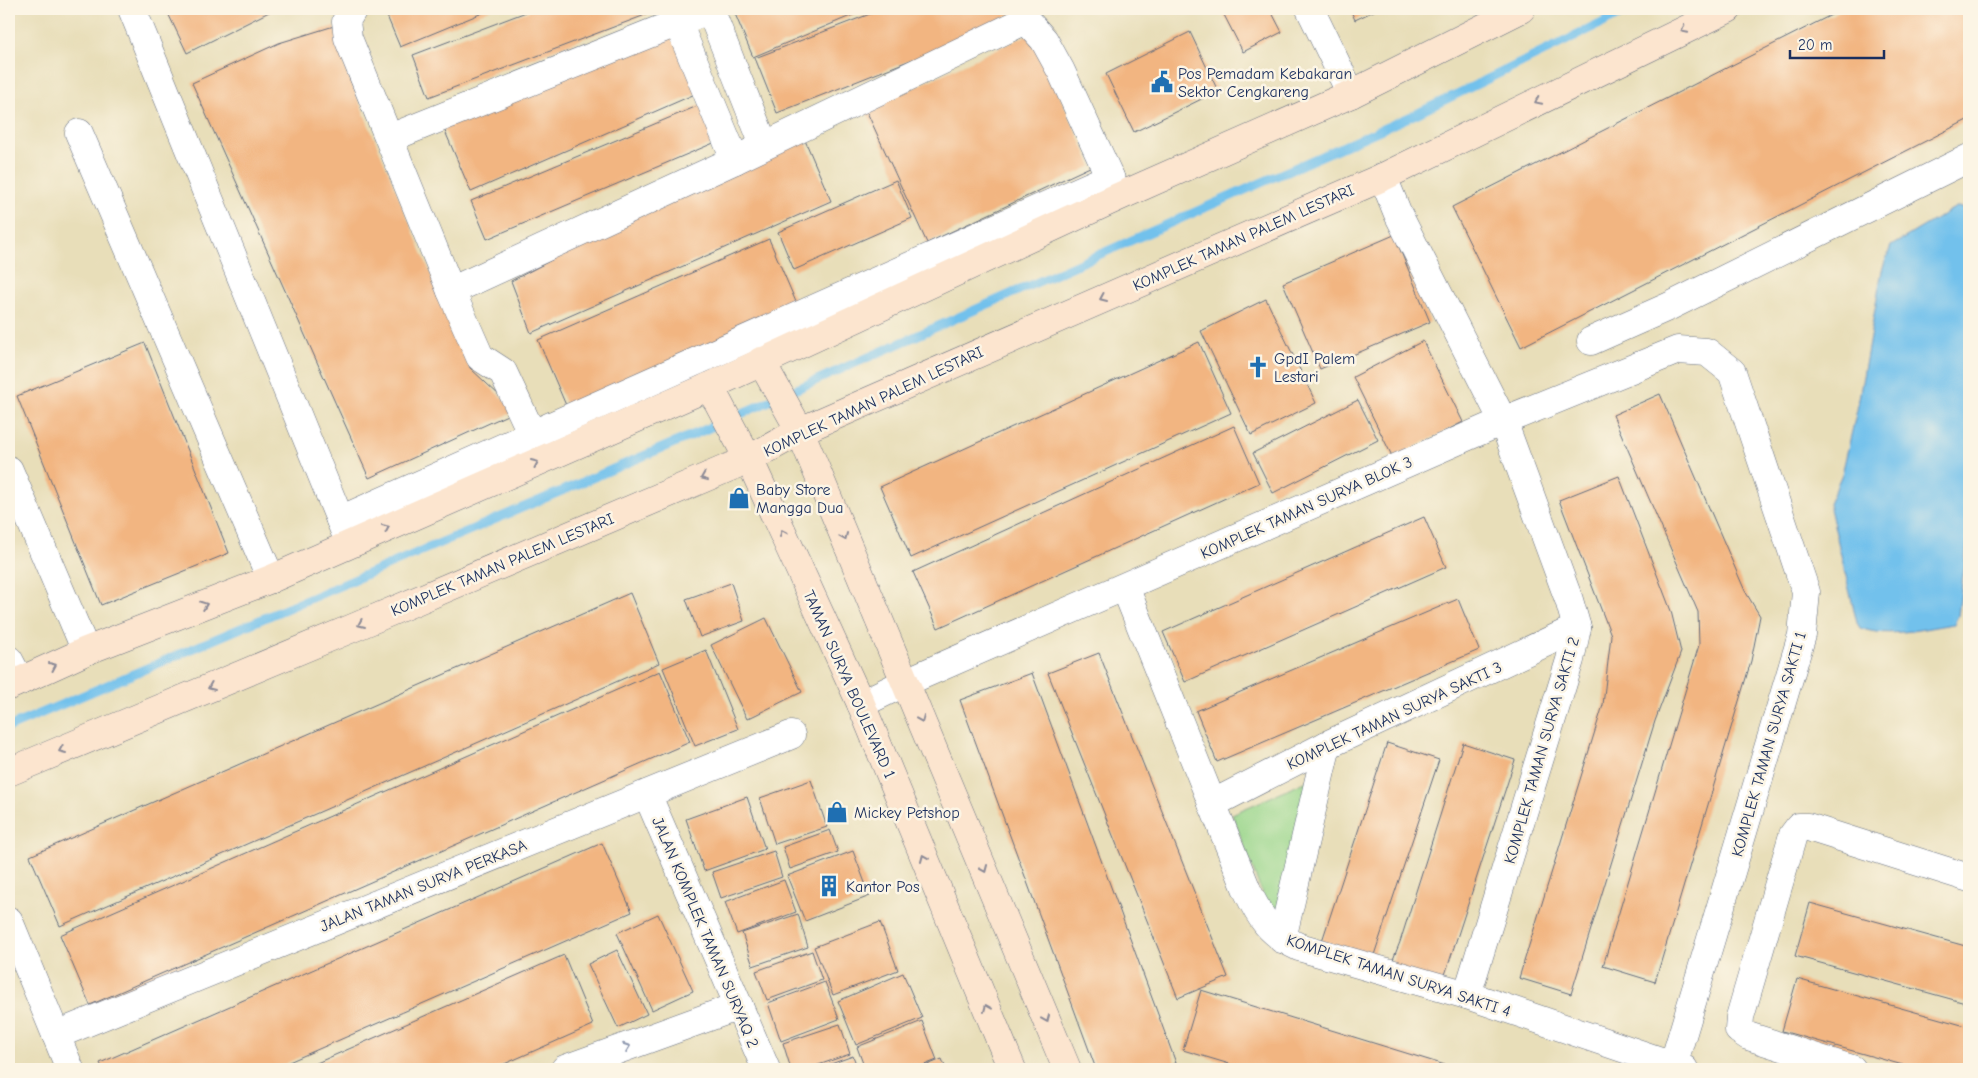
<svg xmlns="http://www.w3.org/2000/svg" width="1978" height="1078" font-family="'Comic Neue',sans-serif">
	<style>
		.green { fill: #99d68b; stroke: #5a8274 }
		.water { fill: #72c1ec; stroke: #4678a5 }
		.lines { fill: none; stroke-linecap: round; stroke-linejoin: round }
		.stream { stroke: #72c1ec; stroke-width: 9 }
		.building { fill: #f2b581 }
		.street-casing { stroke: #636c7e; stroke-width: 29 }
		.secondary-casing { stroke: #636c7e; stroke-width: 29 }
		.street { stroke: #fff; stroke-width: 28 }
		.secondary { stroke: #fce5cf; stroke-width: 28 }
		.oneway { stroke: #8c8a96 }
		.oneway2 { stroke: #8d97ae }
		.labels { text-anchor: middle; stroke-width: 5; stroke-linejoin: round; paint-order: stroke }
		.poi-label { font-size: 16px; fill: #1b2f5e; stroke: #fcf5e5; text-anchor: start }
		.street-label { font-size: 16px; fill: #1b2f5e; stroke: #fcf5e5 }
	</style>
	<rect width="100%" height="100%" fill="#fcf5e5"/>
	<filter id="ink" filterUnits="userSpaceOnUse"><feTurbulence type="fractalNoise" baseFrequency=".02" numOctaves="2"/><feDisplacementMap in="SourceGraphic" scale="10" xChannelSelector="R" yChannelSelector="G"/><feConvolveMatrix kernelMatrix="1 2 1 2 8 2 1 2 1" color-interpolation-filters="sRGB"/></filter>
	<filter id="wash" filterUnits="userSpaceOnUse"><feTurbulence type="fractalNoise" baseFrequency=".0096" numOctaves="4" result="noise"/><feDisplacementMap in="SourceGraphic" scale="20" xChannelSelector="R" yChannelSelector="G"/><feGaussianBlur stdDeviation="1.12" result="paint"/><feColorMatrix in="noise" values="0 0 0 0 0 0 0 0 0 0 0 0 0 0 0 0 0 1.4 0 .05"/><feComposite in="paint" operator="in"/></filter>
	<g filter="url(#wash)">
		<rect width="100%" height="100%" fill="#e8deb9"/>
		<path class="green" d="M1312,779l-33,136 -16,-19 -31,-82z"/>
		<path class="water" d="M1956,207l13,1v320l-11,88 -4,8c-30,4 -65,15 -94,4l-3,-5 -28,-119 13,-30 15,-64 25,-140 9,-24z"/>
		<g class="lines">
			<path class="stream" d="M9,727l693,-296 714,-317 215,-105"/>
		</g>
		<g id="blocks">
			<g class="building">
				<path d="M166,9h109l-88,44z"/>
				<path d="M384,9h108l-92,38z"/>
				<path d="M534,9h127l-232,88 -16,-42z"/>
				<path d="M733,9h134l-114,48z"/>
				<path d="M883,9h138l-65,33 -179,71 -22,-55z"/>
				<path d="M1221,9h49l12,23 -39,20z"/>
				<path d="M1350,9h28l-23,11z"/>
				<path d="M1843,9h126v110l-448,228 -69,-140z"/>
				<path d="M334,26l14,49 122,293 46,43 -147,67 -177,-395 87,-40z"/>
				<path d="M674,27l28,64 -231,101 -30,-70z"/>
				<path d="M1190,32l28,59 -84,41 -28,-58z"/>
				<path d="M1031,33l61,133 -165,77 -61,-133z"/>
				<path d="M707,102l16,37 -236,100 -16,-38z"/>
				<path d="M801,131l30,70 -300,132 -20,-52z"/>
				<path d="M896,180l16,38 -118,52 -16,-38z"/>
				<path d="M1394,235l36,87 -110,47 -37,-86z"/>
				<path d="M769,239l30,70 -231,101 -30,-70z"/>
				<path d="M1266,299l50,104 -65,32 -50,-104z"/>
				<path d="M1423,341l40,81 -70,36 -40,-81z"/>
				<path d="M1199,342l32,71 -320,145 -31,-71z"/>
				<path d="M145,343l84,210 -128,52 -84,-209z"/>
				<path d="M1660,394l85,197 15,25 -9,45 -96,321 -52,-16 96,-321 -1,-33 -85,-197z"/>
				<path d="M1358,400l20,40 -105,53 -20,-40z"/>
				<path d="M1234,426l25,57 -321,145 -25,-56z"/>
				<path d="M1619,476l52,135 10,41 -26,69 -84,273 -52,-16 84,-273 8,-70 -52,-135z"/>
				<path d="M1424,517l22,50 -261,115 -22,-50z"/>
				<path d="M731,583l13,38 -44,16 -14,-38z"/>
				<path d="M630,593l29,70 -599,263 -30,-70z"/>
				<path d="M1458,599l21,51 -262,112 -21,-51z"/>
				<path d="M766,618l36,74 -55,27 -36,-74z"/>
				<path d="M706,650l32,79 -43,17 -32,-78z"/>
				<path d="M1099,653l129,324 -50,21 -130,-325z"/>
				<path d="M660,671l30,71 -600,263 -30,-70z"/>
				<path d="M1032,673l144,390 -16,6h-64l-136,-369z"/>
				<path d="M1387,743l52,17 -66,198 -51,-17z"/>
				<path d="M1463,743l52,17 -73,224 -52,-17 10,-25z"/>
				<path d="M811,780l16,47 -52,17 -15,-46z"/>
				<path d="M747,797l18,52 -61,22 -18,-52z"/>
				<path d="M830,830l8,22 -48,17 -7,-22z"/>
				<path d="M602,843l30,69 -359,157h-170l-3,-6z"/>
				<path d="M774,851l8,26 -61,21 -9,-26z"/>
				<path d="M853,851l17,45 -65,25 -18,-45z"/>
				<path d="M784,880l12,32 -59,22 -12,-32z"/>
				<path d="M1810,903l159,44v57l-174,-48z"/>
				<path d="M658,914l35,77 -41,19 -35,-77z"/>
				<path d="M798,914l10,33 -55,19 -11,-33z"/>
				<path d="M880,922l18,48 -65,25 -19,-48z"/>
				<path d="M617,950l30,64 -29,14 -30,-64z"/>
				<path d="M812,951l10,29 -55,20 -11,-29z"/>
				<path d="M564,955l29,70 -100,44h-190z"/>
				<path d="M903,973l19,45 -66,27 -18,-44z"/>
				<path d="M1797,979l172,48v42h-52l-135,-38z"/>
				<path d="M825,982l14,37 -58,22 -13,-38z"/>
				<path d="M1201,990l257,79h-212l-63,-19z"/>
				<path d="M922,1021l15,39 -23,9h-49l-8,-22z"/>
				<path d="M840,1024l10,30 -43,15h-16l-8,-26z"/>
				<path d="M853,1056l5,13h-41z"/>
				<path d="M942,1059l4,10h-28l19,-8z"/>
			</g>
		</g>
	</g>
	<g filter="url(#ink)">
		<use href="#blocks" fill-opacity="0" stroke="#636c7e" stroke-width="1"/>
		<g class="lines">
			<g class="street-casing">
				<g id="street">
					<path d="M132,9l215,528"/>
					<path d="M353,9l-7,12 2,17 103,253 29,66 23,15 29,62"/>
					<path d="M710,9l54,136"/>
					<path d="M1022,9l4,11 18,20 17,31 56,122"/>
					<path d="M1310,9l41,85"/>
					<path d="M678,23l57,137"/>
					<path d="M79,133l192,446"/>
					<path d="M390,138l321,-129"/>
					<path d="M1383,177l15,37 105,207 66,179 8,28 -7,32 -103,335"/>
					<path d="M451,291l284,-131 291,-140"/>
					<path d="M1591,341l79,-35 299,-148"/>
					<path d="M9,470l77,181"/>
					<path d="M340,520l770,-343"/>
					<path d="M1125,587l122,303c13,28 23,44 52,57l168,48 217,74"/>
					<path d="M9,660l11,21"/>
					<path d="M861,704l45,-22 597,-261 175,-71 29,2 25,20 74,220 -4,43 -130,434"/>
					<path d="M647,794l119,275"/>
					<path d="M1212,804l115,-59 250,-117"/>
					<path d="M9,921l61,148"/>
					<path d="M1282,939l45,-194"/>
					<path d="M56,1035l735,-300"/>
					<path d="M565,1069l174,-63"/>
					<path d="M1852,1069l-104,-33 -9,-6 1,-13 53,-182 6,-8h9l161,51"/>
				</g>
			</g>
			<g class="secondary-casing">
				<g id="secondary">
					<path d="M761,361l39,70 267,638"/>
					<path d="M708,387l10,15 37,70 106,232 151,365"/>
					<path d="M9,686l77,-35 185,-72 437,-192 410,-190 233,-103 170,-85"/>
					<path d="M9,772l346,-145 394,-168 51,-28 583,-254 345,-168"/>
				</g>
			</g>
			<use href="#street" class="street"/>
			<use href="#secondary" class="secondary"/>
		</g>
		<defs><path id="oneway-chevron" d="M-2-3.5L2.5 0L-2 3.5" fill="none" stroke-width="1.6" stroke-linecap="round" stroke-linejoin="round" transform="scale(1.25)"/></defs>
		<g class="oneway">
			<use href="#oneway-chevron" transform="translate(1684 30) rotate(154)"/>
			<use href="#oneway-chevron" transform="translate(1538 101) rotate(154)"/>
			<use href="#oneway-chevron" transform="translate(1103 298) rotate(156)"/>
			<use href="#oneway-chevron" transform="translate(535 463) rotate(-24)"/>
			<use href="#oneway-chevron" transform="translate(704 477) rotate(158)"/>
			<use href="#oneway-chevron" transform="translate(386 528) rotate(-24)"/>
			<use href="#oneway-chevron" transform="translate(783 533) rotate(-114)"/>
			<use href="#oneway-chevron" transform="translate(844 537) rotate(67)"/>
			<use href="#oneway-chevron" transform="translate(204 605) rotate(-21)"/>
			<use href="#oneway-chevron" transform="translate(361 624) rotate(157)"/>
			<use href="#oneway-chevron" transform="translate(53 666) rotate(-24)"/>
			<use href="#oneway-chevron" transform="translate(211 687) rotate(157)"/>
			<use href="#oneway-chevron" transform="translate(921 719) rotate(67)"/>
			<use href="#oneway-chevron" transform="translate(62 750) rotate(157)"/>
			<use href="#oneway-chevron" transform="translate(924 858) rotate(-113)"/>
			<use href="#oneway-chevron" transform="translate(984 869) rotate(67)"/>
			<use href="#oneway-chevron" transform="translate(987 1008) rotate(-113)"/>
			<use href="#oneway-chevron" transform="translate(1046 1019) rotate(67)"/>
		</g>
		<use class="oneway2" href="#oneway-chevron" transform="translate(627 1047) rotate(-20)"/>
	</g>
	<defs>
		<g id="civic-bare" transform="scale(1.725)"><path d="M-.6-6.5H3V-4.5H.6V-3L4-1V1h2V6H-6V1h2V-1L-.6-3ZM-1.2 2.5V6h2.4V2.5Z" fill="#1f6fb2" stroke="#fcf5e5" stroke-width="2.5" paint-order="stroke"/></g>
		<g id="church-bare" transform="scale(1.725)"><path d="M-1.2-6h2.4v3.5h3.3v2.4h-3.3V6h-2.4V-.1h-3.3v-2.4h3.3Z" fill="#1f6fb2" stroke="#fcf5e5" stroke-width="2.5" paint-order="stroke"/></g>
		<g id="shop-bare" transform="scale(1.725)"><path d="M-5-2.5h2.3a2.7 3.5 0 0 1 5.4 0H5L5.5 6h-11ZM-1.5-2.5h3a1.5 2.3 0 0 0-3 0Z" fill="#1f6fb2" stroke="#fcf5e5" stroke-width="2.5" paint-order="stroke"/></g>
		<g id="building-bare" transform="scale(1.725)"><path d="M-4-6H4V6H1V3H-1V6H-4ZM-2.5-4.3h1.7v1.8h-1.7ZM.8-4.3h1.7v1.8H.8ZM-2.5-1h1.7V.8h-1.7ZM.8-1h1.7V.8H.8Z" fill="#1f6fb2" stroke="#fcf5e5" stroke-width="2.5" paint-order="stroke"/></g>
	</defs>
	<g fill-rule="evenodd">
		<use href="#civic-bare" x="1162" y="82"/>
		<use href="#church-bare" x="1258" y="367"/>
		<use href="#shop-bare" x="739" y="498"/>
		<use href="#shop-bare" x="837" y="812"/>
		<use href="#building-bare" x="829" y="886"/>
	</g>
	<g class="labels">
		<g class="poi-label">
			<text x="1178" y="79">Pos Pemadam Kebakaran<tspan x="1178" dy="18">Sektor Cengkareng</tspan></text>
			<text x="1274" y="364">GpdI Palem<tspan x="1274" dy="18">Lestari</tspan></text>
			<text x="756" y="495">Baby Store<tspan x="756" dy="18">Mangga Dua</tspan></text>
			<text x="854" y="818">Mickey Petshop</text>
			<text x="846" y="892">Kantor Pos</text>
		</g>
		<g class="street-label">
			<text transform="translate(1243 237) rotate(-24)" y="6">KOMPLEK TAMAN PALEM LESTARI</text>
			<text transform="translate(873 401) rotate(-25)" y="6">KOMPLEK TAMAN PALEM LESTARI</text>
			<text transform="translate(1306 507) rotate(-24)" y="6">KOMPLEK TAMAN SURYA BLOK 3</text>
			<text transform="translate(502 564) rotate(-23)" y="6">KOMPLEK TAMAN PALEM LESTARI</text>
			<text transform="translate(850 684) rotate(66)" y="6">TAMAN SURYA BOULEVARD 1</text>
			<text transform="translate(1394 715) rotate(-25)" y="6">KOMPLEK TAMAN SURYA SAKTI 3</text>
			<text transform="translate(1768 744) rotate(-74)" y="6">KOMPLEK TAMAN SURYA SAKTI 1</text>
			<text transform="translate(1541 750) rotate(-74)" y="6">KOMPLEK TAMAN SURYA SAKTI 2</text>
			<text transform="translate(423 885) rotate(-22)" y="6">JALAN TAMAN SURYA PERKASA</text>
			<text transform="translate(706 932) rotate(67)" y="6">JALAN KOMPLEK TAMAN SURYAQ 2</text>
			<text transform="translate(1399 975) rotate(18)" y="6">KOMPLEK TAMAN SURYA SAKTI 4</text>
		</g>
	</g>
	<rect width="1978" height="1078" fill="none" stroke="#fcf5e5" stroke-width="30"/>
	<path d="M1790 50v8h94v-8" fill="none" stroke="#1b2f5e" stroke-width="2.5"/>
	<text x="1798" y="50" font-size="15" fill="#1b2f5e" stroke="#fcf5e5" stroke-width="4" paint-order="stroke">20 m</text>
</svg>
